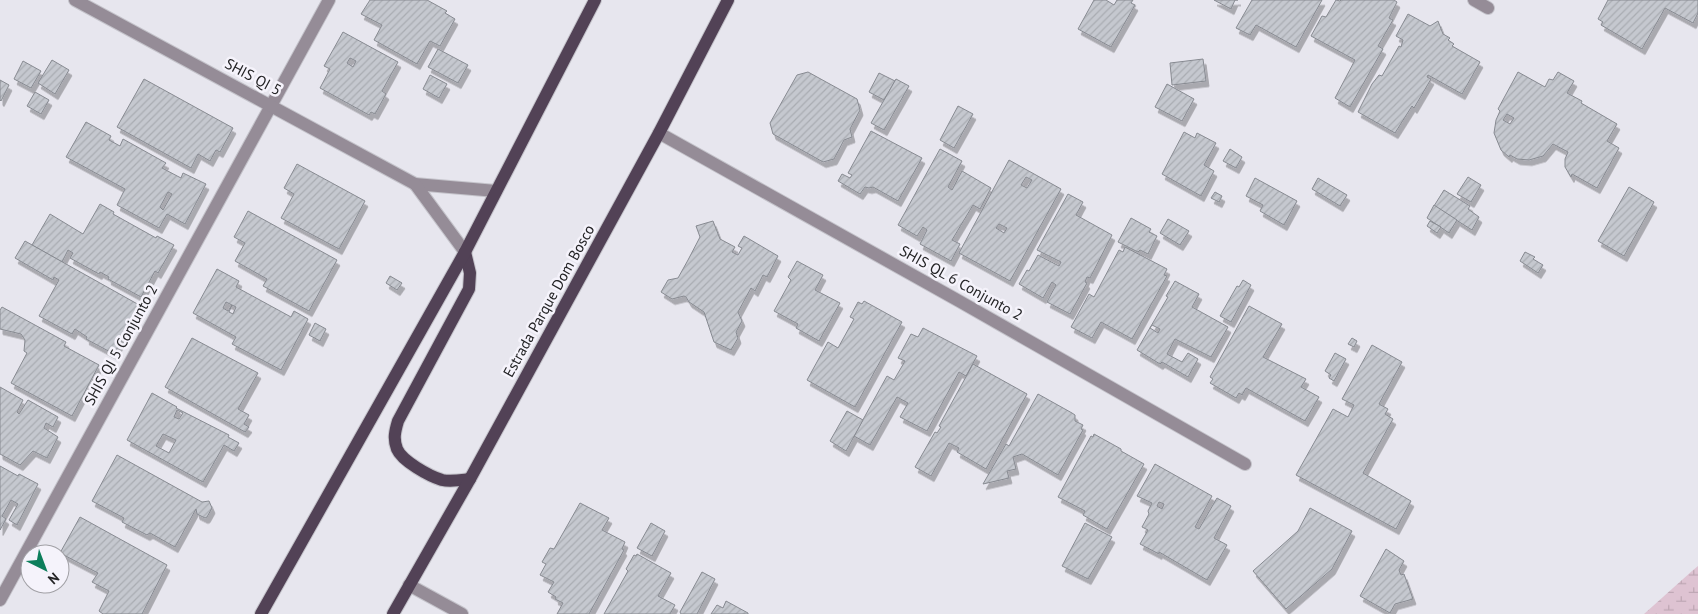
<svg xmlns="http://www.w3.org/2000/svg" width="1698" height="614" font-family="'PT Sans',sans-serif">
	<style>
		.wetland { fill: url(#wetland-marsh) }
		.building { fill: url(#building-hatch); stroke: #878a91; fill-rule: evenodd; filter: url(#shadow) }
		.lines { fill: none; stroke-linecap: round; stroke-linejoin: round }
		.minor-casing { stroke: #c4c3ca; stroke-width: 14 }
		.tertiary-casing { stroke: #c4c3ca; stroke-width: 14 }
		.primary-casing { stroke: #c4c3ca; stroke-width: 14 }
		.minor { stroke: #958c97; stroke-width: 12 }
		.tertiary { stroke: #958c97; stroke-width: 12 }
		.primary { stroke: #524256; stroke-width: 12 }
		.labels { text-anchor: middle; stroke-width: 5; stroke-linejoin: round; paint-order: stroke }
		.street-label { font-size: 15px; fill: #232325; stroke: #f5f3fb }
	</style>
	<defs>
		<pattern id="wetland-marsh" width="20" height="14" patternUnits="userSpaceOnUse" patternTransform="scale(1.25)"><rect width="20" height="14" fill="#dec3d2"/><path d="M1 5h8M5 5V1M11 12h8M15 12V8" fill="none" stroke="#bea7b4"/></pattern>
		<pattern id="building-hatch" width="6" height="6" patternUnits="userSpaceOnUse" patternTransform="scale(1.25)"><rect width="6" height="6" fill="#c5c8cf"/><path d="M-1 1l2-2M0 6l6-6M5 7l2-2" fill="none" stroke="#a9acb2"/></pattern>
		<filter id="shadow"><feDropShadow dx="3" dy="5.5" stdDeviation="0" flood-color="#0004"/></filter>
	</defs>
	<rect width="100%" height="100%" fill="#e7e6ee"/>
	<path class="wetland" d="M1698,566v48h-54l48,-43z"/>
	<g class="building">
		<path d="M370,0h57l20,11 -2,2 10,6 -15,27 -10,-5 -13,23 -43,-24 8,-15 -21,-11z"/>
		<path d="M1094,0h12l8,5 3,-5h16l-2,3 4,2 -24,42 -33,-18z"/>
		<path d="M1214,0h24h-3l-4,9z"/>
		<path d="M1252,0h70l-26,47 -40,-22 -6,10 -14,-7z"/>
		<path d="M1336,0l4,1 1,-1h53l3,2 -8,16 4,2 -15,26 5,3 -33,58 -15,-9 20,-38 -44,-24 11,-20 4,1z"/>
		<path d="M1608,0h90v13l-5,10 -28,-15 -23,41 -41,-24 2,-3 -5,-3z"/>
		<path d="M1408,14l22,12 8,-5 5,13 7,4 -2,2 6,4 -2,2 28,16 -18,32 -34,-19 -1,2 4,2 -17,29 -2,-2 -17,27 -37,-21 14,-28 7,-9 3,1 17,-30 2,1 2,-7 -7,-4z"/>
		<path d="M343,32l55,30 -16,29 4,3 -11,20 -4,-2 -2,3 -49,-27 10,-19 -6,-3zM350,58l6,3 -3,6 -6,-4z"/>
		<path d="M438,49l30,16 -10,18 -30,-16z"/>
		<path d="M1203,59l3,22 -34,4 -2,-22z"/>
		<path d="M52,60l17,10 -14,24 -17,-11z"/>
		<path d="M23,61l18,10 -10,17 -17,-9z"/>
		<path d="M808,72l49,27 3,11 -10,19 2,8 -8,3 -10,19 -11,3 -50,-28 -3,-11 27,-48z"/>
		<path d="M1518,72l27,15 4,-8 4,1 5,-8 16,9 -7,12 15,8 -1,2 36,21 -10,17 12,7 -22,40 -25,-14 -1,3 -6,-10v-8l3,-7 -15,-8 -10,12 -14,4 -12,-1 -7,-4 -1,2 -8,-7 -7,-17 2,-13 4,-9 -2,-2zM1507,114l7,4 -4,6 -7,-4z"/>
		<path d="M879,73l16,8 -11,19 -15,-8z"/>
		<path d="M430,75l17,9 -8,14 -16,-9z"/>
		<path d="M144,79l89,49 -13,24 -4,-2 -6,11 -12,-7 -7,14 -74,-41z"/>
		<path d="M896,79l13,7 -25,44 -13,-7z"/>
		<path d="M0,80l9,5 -8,16 -1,-1z"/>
		<path d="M1167,84l27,15 -12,22 -27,-14z"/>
		<path d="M35,92l14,8 -8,14 -14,-8z"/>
		<path d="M958,106l15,8 -19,34 -14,-8z"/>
		<path d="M86,122l25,14 -2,4 11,6 3,-7 43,24 -4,5 19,10 2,-5 23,11 -21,40 -18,-10 -8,14 -42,-23 8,-16 -59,-32zM168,192l4,2 -9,16 -3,-3z"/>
		<path d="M871,131l51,27 -24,43 -25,-14 -4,1 -4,-1 -5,7 -22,-13 4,-7 8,4 2,-3 -4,-2z"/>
		<path d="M1184,132l11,6 2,-5 19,10 -12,22 10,6 -13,25 -39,-22z"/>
		<path d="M940,149l22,12 -14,26 4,3 10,-19 29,17 -11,21 -7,-4 -21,35 8,4 -9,17 -31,-17 7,-14 -4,-3 -6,9 -19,-11z"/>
		<path d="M1230,149l12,8 -6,11 -13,-7z"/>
		<path d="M1009,160l52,29 -51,92 -51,-28zM1026,177l6,3 -5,8 -6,-3zM999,224l8,4 -3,5 -8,-5z"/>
		<path d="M297,164l68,37 -26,48 -58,-31 13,-24 -10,-6z"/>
		<path d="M1468,177l13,8 -10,17 -14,-8z"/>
		<path d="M1255,178l42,23 -13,24 -24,-14 3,-6 -17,-9z"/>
		<path d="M1318,178l29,17 -7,11 -28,-17z"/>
		<path d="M1629,187l25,15 -30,54 -26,-15z"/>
		<path d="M1444,190l26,16 -2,3 11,8 -7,13 -38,-24z"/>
		<path d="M1215,192l7,4 -3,6 -8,-4z"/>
		<path d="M1068,194l15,8 -7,13 36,20 -22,43 -3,-1 -2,5 2,1 -17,31 -23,-12 9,-17 -4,-3 -9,16 -24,-14 8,-14 2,1 9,-16 21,11 2,-4 -24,-12z"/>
		<path d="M100,204l14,8 -1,2 43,24 1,-2 17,9 -16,28 -3,-2 -14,26 -33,-18 1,-2 -9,-5 -1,2 -29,-16 3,-5 -5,-3 -6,12 -30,-17 18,-31 33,20z"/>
		<path d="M1434,205l23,15 -8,13 -22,-15z"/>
		<path d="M248,211l89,49 -28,51 -46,-25 4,-7 -32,-18 10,-18 -11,-6z"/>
		<path d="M1131,218l20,11 -2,3 8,4 -9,18 -8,-4 -2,2 -20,-10z"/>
		<path d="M1168,219l21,12 -9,14 -20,-12z"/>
		<path d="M713,221l7,18 15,8 -3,5 6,3 4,-7 -4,-2 6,-10 34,20 -11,21 -4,-2 -8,16 -4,-3 -13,24 4,9 -6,11 2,6 -7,12 -17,-8 -10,-30 -15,-10 -3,-5 -2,-1 -12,3 -11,-7 7,-12 10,-2 10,-18 12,-23 -4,-11z"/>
		<path d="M1430,221l11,6 -4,6 -10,-7z"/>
		<path d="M25,241l116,65 -27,48 -28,-15 1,-2 -12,-8 -3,5 -33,-18 20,-36 -5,-3 -1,3 -38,-22z"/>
		<path d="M1125,247l42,22 -3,6 3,1 -35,63 -31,-17 -9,16 -21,-11 18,-33 5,3 25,-47 4,2z"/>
		<path d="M1525,252l10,5 -2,2 10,6 -5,8 -18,-12z"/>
		<path d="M797,261l26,14 -8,15 25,13 -21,38 -23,-13 2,-4 -24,-13 17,-31 -3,-3z"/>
		<path d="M217,269l22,12 -3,6 55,30 3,-6 14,8 -27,51 -49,-26 4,-7 -43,-24zM226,302l6,3 -4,6 -5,-3zM232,305l4,2 -3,7 -4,-2z"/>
		<path d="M390,276l12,7 -5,7 -11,-7z"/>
		<path d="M1243,280l8,5 -20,37 -11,-6 17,-30 2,1z"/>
		<path d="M1175,281l24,13 -7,13 36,20 -17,30 -36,-18 -8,15 15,8 6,-9 10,6 -10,18 -26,-15 -2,2 -23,-14 31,-53 -2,-1zM1152,325l8,4 -2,4 -8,-5z"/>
		<path d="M864,301l38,21 -47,85 -48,-27 21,-38 10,6 16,-29 -4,-2 8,-15 4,2z"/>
		<path d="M1249,306l33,18 -19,33 43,22 -5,8 18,10 -14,24 -59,-33 -4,7 -3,-2 -3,5 -26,-15 3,-4 -3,-2z"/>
		<path d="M2,307l64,35 -2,4 35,19 -27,51 -61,-33 16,-30 -3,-2 1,-11 -4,-6 -21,-5v-19z"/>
		<path d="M315,323l11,6 -6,12 -11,-6z"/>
		<path d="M923,328l54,28 -11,20 -7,-4 -32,59 -27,-14 8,-14 -11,-6 -27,48 -16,-9 33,-60 7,4 11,-19 -7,-3 13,-24 7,3z"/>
		<path d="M192,338l66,35 -20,36 11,6 -5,9 5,3 -4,5 -80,-45z"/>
		<path d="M1352,338l5,3 -3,6 -6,-3z"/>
		<path d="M1372,345l30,17 -23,42 9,5 -3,5 8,5 -30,54 48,28 -15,28 -100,-54 37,-66 15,8 6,-12 -12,-6z"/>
		<path d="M1335,353l11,6 -12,22 -5,-3 2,-3 -6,-4z"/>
		<path d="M973,364l54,30 -41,75 -29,-17 2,-4 -10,-5 -18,33 -16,-9 20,-35 2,1 4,-6 -2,-1z"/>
		<path d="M0,387l23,13 -6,12 2,2 9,-14 30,17 -5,10 -7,-4 -2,5 14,9 -11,21 -14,-7 -13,14 -20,-11z"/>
		<path d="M152,393l25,14 -1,1 53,27 -1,2 11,6 -5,8 -10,-6 -21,37 -76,-42zM177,410l6,3 -4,6 -5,-2zM163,434l13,6 -7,13 -13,-7z"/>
		<path d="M1038,394l34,19 3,2v6l8,4 -2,4 2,1 -25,45 -36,-21 -9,3 3,12 -9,2 2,7 -26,6 23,-40 3,2z"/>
		<path d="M847,411l16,9 -17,31 -16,-10z"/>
		<path d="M1094,434l27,15v2l23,13 -37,65 -24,-14 2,-4 -27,-14 33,-61 2,1z"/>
		<path d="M117,455l85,47 7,-1 3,7 -5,9 -2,1 -8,-4 -1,-5 -21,38 -25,-14 -3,2 -25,-13 2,-4 -32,-17z"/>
		<path d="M1155,464l57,32 -17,31 4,2 18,-31 14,8 -17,32 13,7 -20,35 -48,-28v2l-19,-10 8,-14 -6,-3 7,-13 -1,-3 4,-8 -15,-7zM1159,502l5,2 -2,5 -5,-3z"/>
		<path d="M0,466l18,10 1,-2 19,10 -21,41 -8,-5 9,-16 -7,-4 -9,16 4,3 -6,11z"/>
		<path d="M580,503l29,15 -7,12 23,12 -3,7 2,1 -35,64h-32l6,-11 -8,-4 1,-2 -8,-5 6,-10 -14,-7 6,-11 -4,-2 8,-14 4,1z"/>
		<path d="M1310,508l42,23 -20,38 -46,40 -33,-38 45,-40z"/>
		<path d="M80,517l87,48 -25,49h-39l-4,-3 10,-20 -17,-9 6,-9 -38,-20z"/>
		<path d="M651,523l14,8 -13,25 -15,-8z"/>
		<path d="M1085,523l27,14 -24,42 -26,-13z"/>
		<path d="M1386,549l18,12 -5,9 2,5 3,-1 9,25 -18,5 -5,9 -30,-17z"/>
		<path d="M637,554l34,19 -13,23 17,9 -5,9h-66l24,-43 -2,-2 8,-14 2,1z"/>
		<path d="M702,572l13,7 -18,35h-16l-1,-2z"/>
		<path d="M726,601l22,12v1h-37l6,-9 6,3z"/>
	</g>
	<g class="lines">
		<g class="minor-casing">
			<g id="minor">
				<path d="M1474,0l14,8"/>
				<path d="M659,133l300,168 286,163"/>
				<path d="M409,585l53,29"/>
				<path d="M0,600l329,-600"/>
			</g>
		</g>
		<g class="tertiary-casing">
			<g id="tertiary">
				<path d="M75,0l340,184 81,7"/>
				<path d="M415,184l50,68"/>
			</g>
		</g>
		<g class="primary-casing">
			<g id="primary">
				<path d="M465,252l5,21 -1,16 -71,132c-3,10 -5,18 -1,28 5,12 32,27 45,31 9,2 19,0 28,-1"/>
				<path d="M261,614l204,-362 130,-252"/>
				<path d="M393,614l77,-135 189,-346 69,-133"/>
			</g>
		</g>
		<use href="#minor" class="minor"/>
		<use href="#tertiary" class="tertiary"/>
		<use href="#primary" class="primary"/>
	</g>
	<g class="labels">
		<g class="street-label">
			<text transform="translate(253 77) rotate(28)" y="5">SHIS QI 5</text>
			<text transform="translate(961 283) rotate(29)" y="5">SHIS QL 6 Conjunto 2</text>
			<text transform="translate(549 301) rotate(-61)" y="5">Estrada Parque Dom Bosco</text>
			<text transform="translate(121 345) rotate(-61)" y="5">SHIS QI 5 Conjunto 2</text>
		</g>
	</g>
	<g transform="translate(45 569) rotate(138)"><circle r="24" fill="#f5f3fb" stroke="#a1a0a5"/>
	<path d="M0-4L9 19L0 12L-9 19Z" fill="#0c7e5b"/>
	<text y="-8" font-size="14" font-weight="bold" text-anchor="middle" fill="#232325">N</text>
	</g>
</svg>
